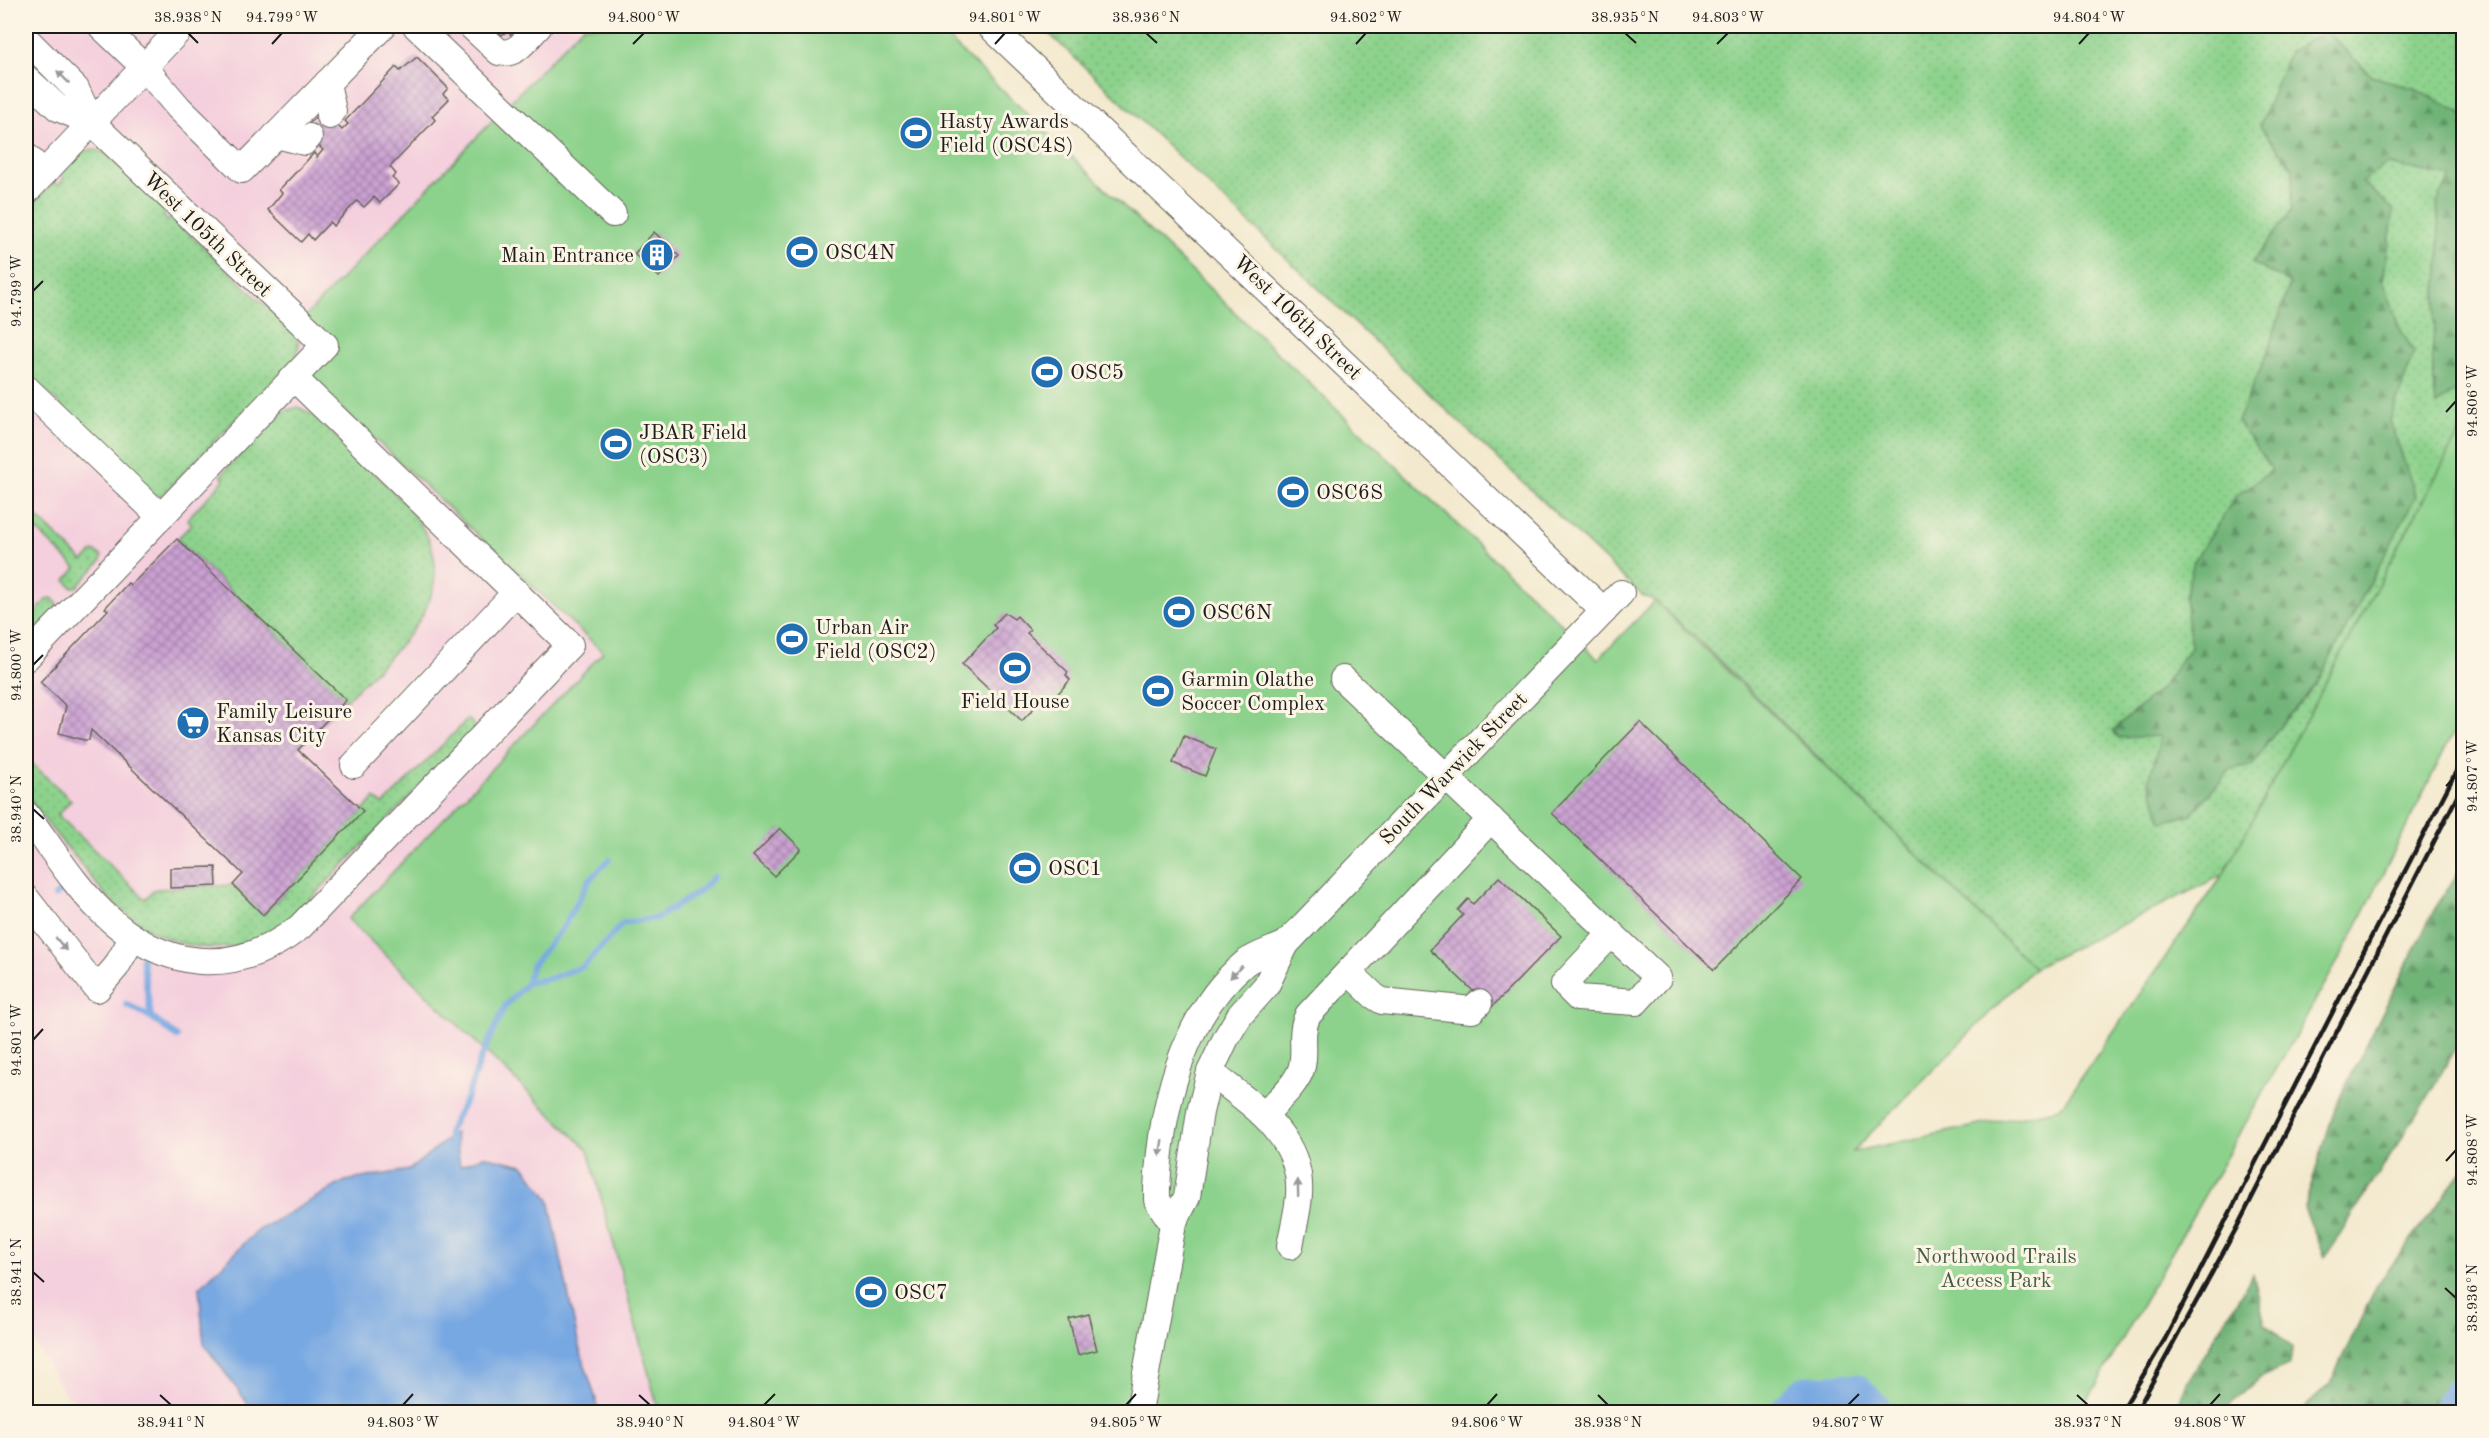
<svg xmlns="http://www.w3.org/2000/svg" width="2489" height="1438" font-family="'Old Standard TT',serif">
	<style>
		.built { fill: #f4cfdd }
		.grass { fill: url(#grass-dots); stroke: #547754; stroke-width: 1.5 }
		.forest { fill: url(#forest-firs); stroke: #46684a; stroke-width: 1.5 }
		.green { fill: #8cd28c; stroke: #547754; stroke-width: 1.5 }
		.water { fill: #78a8e2; stroke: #4a627f; stroke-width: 1.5 }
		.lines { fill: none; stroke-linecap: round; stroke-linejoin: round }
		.stream { stroke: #78a8e2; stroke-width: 6 }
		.river { stroke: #78a8e2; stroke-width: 36 }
		.building { fill: url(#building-cross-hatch) }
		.minor-casing { stroke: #67645a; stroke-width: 28 }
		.minor { stroke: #fff; stroke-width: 26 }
		.rail { stroke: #1c1c1c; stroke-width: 4.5 }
		.oneway { fill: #999 }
		.ticks { fill: none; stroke: #1c1c1c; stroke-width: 2 }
		.labels { text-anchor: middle; stroke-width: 6; stroke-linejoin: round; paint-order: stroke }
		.poi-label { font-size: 21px; fill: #1c1c1c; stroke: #fcf5e5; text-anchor: start }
		.street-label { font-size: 21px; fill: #1c1c1c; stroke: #fcf5e5 }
		.park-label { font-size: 21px; fill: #435c43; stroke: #fcf5e5 }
		.neatline { fill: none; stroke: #1c1c1c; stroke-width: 2 }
		.ticks-label { font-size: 15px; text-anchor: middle; fill: #1c1c1c }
	</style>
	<defs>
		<pattern id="grass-dots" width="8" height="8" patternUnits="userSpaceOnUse" patternTransform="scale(1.5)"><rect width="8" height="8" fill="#8cd28c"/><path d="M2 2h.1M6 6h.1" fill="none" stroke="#78b478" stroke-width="1.8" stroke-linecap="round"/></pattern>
		<pattern id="forest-firs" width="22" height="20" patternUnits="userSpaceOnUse" patternTransform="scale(1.5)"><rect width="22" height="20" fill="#71b478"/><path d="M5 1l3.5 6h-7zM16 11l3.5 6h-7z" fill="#5c9262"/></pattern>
		<pattern id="building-cross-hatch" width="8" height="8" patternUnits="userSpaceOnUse" patternTransform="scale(1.5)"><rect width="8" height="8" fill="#cba1d2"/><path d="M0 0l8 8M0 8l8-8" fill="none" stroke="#a482aa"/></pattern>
	</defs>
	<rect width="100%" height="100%" fill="#fcf5e5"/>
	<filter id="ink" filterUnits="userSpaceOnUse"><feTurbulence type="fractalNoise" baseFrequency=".0167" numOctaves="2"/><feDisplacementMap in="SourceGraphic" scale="12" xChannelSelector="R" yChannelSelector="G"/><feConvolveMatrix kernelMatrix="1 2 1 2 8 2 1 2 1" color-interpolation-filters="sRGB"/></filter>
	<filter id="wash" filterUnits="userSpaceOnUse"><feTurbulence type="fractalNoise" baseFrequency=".008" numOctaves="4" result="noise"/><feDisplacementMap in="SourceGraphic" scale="24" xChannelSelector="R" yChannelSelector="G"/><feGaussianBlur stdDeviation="1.35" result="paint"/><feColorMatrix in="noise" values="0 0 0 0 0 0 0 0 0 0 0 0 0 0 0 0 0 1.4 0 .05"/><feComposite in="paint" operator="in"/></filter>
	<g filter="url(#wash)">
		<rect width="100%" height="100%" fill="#f3e9ce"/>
		<path class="built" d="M26,26h557l-283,295 25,24 -23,26 301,281 -255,267 240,231 71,262h-567l-28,-19 -38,-66z"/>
		<g class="grass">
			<path d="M1041,26h1422v400l-240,449 -189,93 -341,-333 -38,-34 -13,-6z"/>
			<path d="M92,149l13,4 59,56 3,4 -4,3 5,5 4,-3 3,2 119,113 5,11 -3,13 -135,140 -7,-2 -128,-123v-161l26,-27 3,-2 3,3 6,-6 -3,-3 2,-4 18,-19z"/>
			<path d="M298,407l15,8c20,20 41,39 62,59 44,42 83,82 45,145 -19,30 -50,56 -74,81l-169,-161 15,-15 -5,-5 37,-39 -3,-5 60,-63z"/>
			<path d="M26,506l57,55 11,-10 8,5 -1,5 -24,26h-6l-5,-7 10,-12 -50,-48z"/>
			<path d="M52,598l5,5c-1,9 -14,23 -23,25l-4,-3v-7l17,-19z"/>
			<path d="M468,719l9,9 -182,187c-59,53 -130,37 -183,-14 -13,-12 -24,-28 -35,-42 -14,-17 -41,-46 -50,-65 -5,-9 -1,-26 -1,-36l45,42 -13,15 87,84 10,-10 78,-4 30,30 112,-117 8,7z"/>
		</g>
		<g class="forest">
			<path d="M2326,31l46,45 41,12 50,26v271l-27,21 -4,-50 8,-101 -3,-53 14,-25 -64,-13 -25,18 32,28 -11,70 16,47 15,25 -24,69 26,75 -100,189 -34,38 -30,42 -21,4 -40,45 -29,8 -13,-41 12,-45 -42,2 -6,-8 49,-43 29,-41 -6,-49 9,-36 42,-65 36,-26 -35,-49 30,-67 23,-71 -38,-20 40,-53 1,-41 -33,-43 29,-74z"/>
			<path d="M2463,865l1,160 -10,27 -52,86 -77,119 -21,-49 32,-103 98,-195z"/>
			<path d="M2463,1170v242h-163l30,-28 47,-99z"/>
			<path d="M2253,1274l12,50 27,23 -2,18 -30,13 -31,28 1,6h-56l12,-27z"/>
		</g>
		<path class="green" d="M583,26h352l663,633 57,-58 379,367 -182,184 208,-44 163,-233 240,-449v287l-112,225 -270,474h-206l-21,-21 -49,3 -18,18h-1128l-71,-262 -240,-231 255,-267 -301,-281 23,-26 -25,-23z"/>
		<path class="water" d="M455,1133l5,33 24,-10 39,9 26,34 30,148 21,65h-346l-50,-68 -5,-56 58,-57 88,-50 64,-11z"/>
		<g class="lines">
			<g class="stream">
				<path d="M55,896l7,-5"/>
				<path d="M142,958l9,59"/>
				<path d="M527,983l24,-5 33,-12 39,-43 34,-5 43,-27 14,-14"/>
				<path d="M126,1004l25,13 26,20"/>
				<path d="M449,1138v-7l18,-34 14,-39 24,-52 22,-23 5,-17 32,-40 26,-47 19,-19"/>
			</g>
			<g class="river">
				<path d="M1787,1412l18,-18 50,-3 20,21"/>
				<path d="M2450,1412l14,-24"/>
			</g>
		</g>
		<g id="blocks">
			<g class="building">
				<path d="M492,26h30l-10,10 -5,-5 -5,4z"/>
				<path d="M417,57l31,31 -5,6 6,5 -17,17 3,4 -45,47 6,7 -4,4 7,6 -19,19 -6,-6 -10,10 -7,-6 -24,25 -3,-4 -17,18 -5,-6 -7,8 -33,-32 14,-17 -3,-3 35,-37 3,4 6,-7 -20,-20 19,-20 20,20 6,-6 -3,-3 51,-54 4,4z"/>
				<path d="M654,232l25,24 -20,21 -25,-23z"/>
				<path d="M177,539l169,161 -48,50 65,61 -100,104 -30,-30 10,-11 -152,-144 -2,10h-5l-25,-7 7,-27 -26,-24 68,-72 -3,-2 23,-25 3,2z"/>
				<path d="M1005,613l9,6 3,-3 13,14 -3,3 41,39 -2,3 4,5 -17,19 -6,-5 -25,27 -60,-57 34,-36 -3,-3z"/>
				<path d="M1640,722l162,157 -88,91 -162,-157z"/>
				<path d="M1184,736l32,13 -11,27 -32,-13z"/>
				<path d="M780,828l21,21 -27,27 -21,-20z"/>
				<path d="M216,867l1,19 -47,2v-20z"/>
				<path d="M1499,877l62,59 -70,72 -61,-58 33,-35 -5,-5 10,-11 5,5z"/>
				<path d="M1088,1314l9,36 -19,5 -9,-36z"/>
			</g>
		</g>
	</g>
	<g filter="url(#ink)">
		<use href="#blocks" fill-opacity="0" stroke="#67645a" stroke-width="1.5"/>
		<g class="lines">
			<g class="minor-casing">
				<g id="minor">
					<path d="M101,26l43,41 35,41 63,62 141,-144"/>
					<path d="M416,26l197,188"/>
					<path d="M471,26l28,26c17,5 29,-15 40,-26"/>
					<path d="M990,26l614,585"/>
					<path d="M26,39l50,50 15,33 234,223 -299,313"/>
					<path d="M26,78l32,30 33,14"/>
					<path d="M327,83l6,28 -4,5"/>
					<path d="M276,135l28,7 5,-5"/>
					<path d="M26,156l18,17"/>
					<path d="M26,192l157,-166"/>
					<path d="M26,388l135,129"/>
					<path d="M1343,679l315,299 -22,24 -58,-4 -14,-14 47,-50"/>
					<path d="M354,765l162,-173"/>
					<path d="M26,814c24,32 47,70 76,98 60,58 131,67 198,15l270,-282 -276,-267"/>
					<path d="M26,898l71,91 19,-22 17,-30"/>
					<path d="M1349,972l25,24 8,5 90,9 7,-7"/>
					<path d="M1210,1072c41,32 93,64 89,123 -1,17 -6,34 -9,51"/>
					<path d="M1264,1115c12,-13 34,-31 38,-49 4,-18 -3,-33 6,-51l183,-196"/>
					<path d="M1173,1224l-16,-24v-11c4,-79 24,-173 88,-226 11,-8 28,-13 41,-19"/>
					<path d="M1139,1412l34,-188 14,-27 13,-85 10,-40 16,-34 14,-23 26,-29 20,-42 335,-351"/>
				</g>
			</g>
			<use href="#minor" class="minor"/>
			<g class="rail">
				<path d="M2121,1412l44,-73 299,-583"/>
				<path d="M2136,1412l101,-185 227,-444"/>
			</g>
		</g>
		<defs><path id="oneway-solid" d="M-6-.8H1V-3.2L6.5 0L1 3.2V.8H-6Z" transform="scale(1.5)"/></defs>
		<g class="oneway">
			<use href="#oneway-solid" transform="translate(63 77) rotate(-135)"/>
			<use href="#oneway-solid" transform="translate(61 944) rotate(51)"/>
			<use href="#oneway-solid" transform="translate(1236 972) rotate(134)"/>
			<use href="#oneway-solid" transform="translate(1161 1148) rotate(99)"/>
			<use href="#oneway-solid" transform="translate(1298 1188) rotate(-91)"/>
		</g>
	</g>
	<path class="ticks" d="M188,33l10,10M1146,33l11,10M1625,33l11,10M272,44l10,-11M633,44l11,-11M995,44l10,-11M1356,44l10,-11M1717,44l11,-11M2079,44l10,-11M33,291l10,-10M2446,412l10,-11M33,665l10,-10M2446,786l10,-10M33,809l11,10M33,1040l10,-11M2446,1161l10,-11M33,1272l11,10M2445,1288l11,10M160,1395l11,10M639,1395l11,10M1598,1395l10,10M2077,1395l11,10M403,1405l10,-11M764,1405l11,-11M1126,1405l10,-11M1487,1405l10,-11M1848,1405l11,-11M2210,1405l10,-11"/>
	<defs>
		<g id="stadium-disc" transform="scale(1.725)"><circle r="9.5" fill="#1f6fb2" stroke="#fcf5e5"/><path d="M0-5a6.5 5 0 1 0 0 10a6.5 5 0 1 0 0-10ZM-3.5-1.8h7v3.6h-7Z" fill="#fff"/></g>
		<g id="building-disc" transform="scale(1.725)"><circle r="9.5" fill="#1f6fb2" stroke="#fcf5e5"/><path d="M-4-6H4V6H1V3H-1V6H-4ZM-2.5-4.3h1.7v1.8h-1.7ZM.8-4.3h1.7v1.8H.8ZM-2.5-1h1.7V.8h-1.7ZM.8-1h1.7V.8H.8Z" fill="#fff"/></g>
		<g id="supermarket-disc" transform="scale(1.725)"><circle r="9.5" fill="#1f6fb2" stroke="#fcf5e5"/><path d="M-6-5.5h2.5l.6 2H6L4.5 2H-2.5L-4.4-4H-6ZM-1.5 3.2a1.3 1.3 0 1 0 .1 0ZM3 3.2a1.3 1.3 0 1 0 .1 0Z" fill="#fff"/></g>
	</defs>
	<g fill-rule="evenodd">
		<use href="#stadium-disc" x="916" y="133"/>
		<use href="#stadium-disc" x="802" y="252"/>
		<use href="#building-disc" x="657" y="255"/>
		<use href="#stadium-disc" x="1047" y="372"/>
		<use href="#stadium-disc" x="616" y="444"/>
		<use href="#stadium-disc" x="1293" y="492"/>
		<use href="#stadium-disc" x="1179" y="612"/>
		<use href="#stadium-disc" x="792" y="639"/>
		<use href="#stadium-disc" x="1015" y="668"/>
		<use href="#stadium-disc" x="1158" y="691"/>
		<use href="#supermarket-disc" x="193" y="723"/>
		<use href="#stadium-disc" x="1025" y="868"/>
		<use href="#stadium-disc" x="871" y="1292"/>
	</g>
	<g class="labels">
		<g class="poi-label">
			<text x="939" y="128">Hasty Awards<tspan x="939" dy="24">Field (OSC4S)</tspan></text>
			<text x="825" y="259">OSC4N</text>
			<text x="634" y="262" text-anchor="end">Main Entrance</text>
			<text x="1070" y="379">OSC5</text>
			<text x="639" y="439">JBAR Field<tspan x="639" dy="24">(OSC3)</tspan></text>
			<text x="1316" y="499">OSC6S</text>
			<text x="1202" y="619">OSC6N</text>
			<text x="815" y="634">Urban Air<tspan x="815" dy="24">Field (OSC2)</tspan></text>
			<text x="1181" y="686">Garmin Olathe<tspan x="1181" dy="24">Soccer Complex</tspan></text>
			<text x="1015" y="708" text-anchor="middle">Field House</text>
			<text x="216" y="718">Family Leisure<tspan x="216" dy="24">Kansas City</tspan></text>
			<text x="1048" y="875">OSC1</text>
			<text x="894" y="1299">OSC7</text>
		</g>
		<g class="street-label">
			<text transform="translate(208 234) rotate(44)" y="7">West 105th Street</text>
			<text transform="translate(1298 317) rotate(44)" y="7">West 106th Street</text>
			<text transform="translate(1453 768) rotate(-46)" y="7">South Warwick Street</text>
		</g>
		<g class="park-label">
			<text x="1996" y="1263">Northwood Trails<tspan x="1996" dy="24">Access Park</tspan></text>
		</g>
	</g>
	<rect width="2489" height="1438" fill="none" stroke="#fcf5e5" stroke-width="66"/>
	<rect x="33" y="33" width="2423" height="1372" class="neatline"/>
	<g class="ticks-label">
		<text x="188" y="22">38.938°N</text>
		<text x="282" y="22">94.799°W</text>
		<text x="644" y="22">94.800°W</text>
		<text x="1005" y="22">94.801°W</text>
		<text x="1146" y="22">38.936°N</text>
		<text x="1366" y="22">94.802°W</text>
		<text x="1625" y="22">38.935°N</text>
		<text x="1728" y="22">94.803°W</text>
		<text x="2089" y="22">94.804°W</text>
		<text transform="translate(16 291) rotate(-90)" y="5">94.799°W</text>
		<text transform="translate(2472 401) rotate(-90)" y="5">94.806°W</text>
		<text transform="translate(16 665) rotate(-90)" y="5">94.800°W</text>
		<text transform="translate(2472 776) rotate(-90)" y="5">94.807°W</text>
		<text transform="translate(16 809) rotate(-90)" y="5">38.940°N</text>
		<text transform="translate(16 1040) rotate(-90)" y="5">94.801°W</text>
		<text transform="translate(2472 1150) rotate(-90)" y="5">94.808°W</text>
		<text transform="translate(16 1272) rotate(-90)" y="5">38.941°N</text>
		<text transform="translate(2472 1298) rotate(-90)" y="5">38.936°N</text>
		<text x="171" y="1427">38.941°N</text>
		<text x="403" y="1427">94.803°W</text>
		<text x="650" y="1427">38.940°N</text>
		<text x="764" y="1427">94.804°W</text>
		<text x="1126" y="1427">94.805°W</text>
		<text x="1487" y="1427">94.806°W</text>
		<text x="1608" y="1427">38.938°N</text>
		<text x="1848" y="1427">94.807°W</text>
		<text x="2088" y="1427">38.937°N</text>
		<text x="2210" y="1427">94.808°W</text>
	</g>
</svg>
